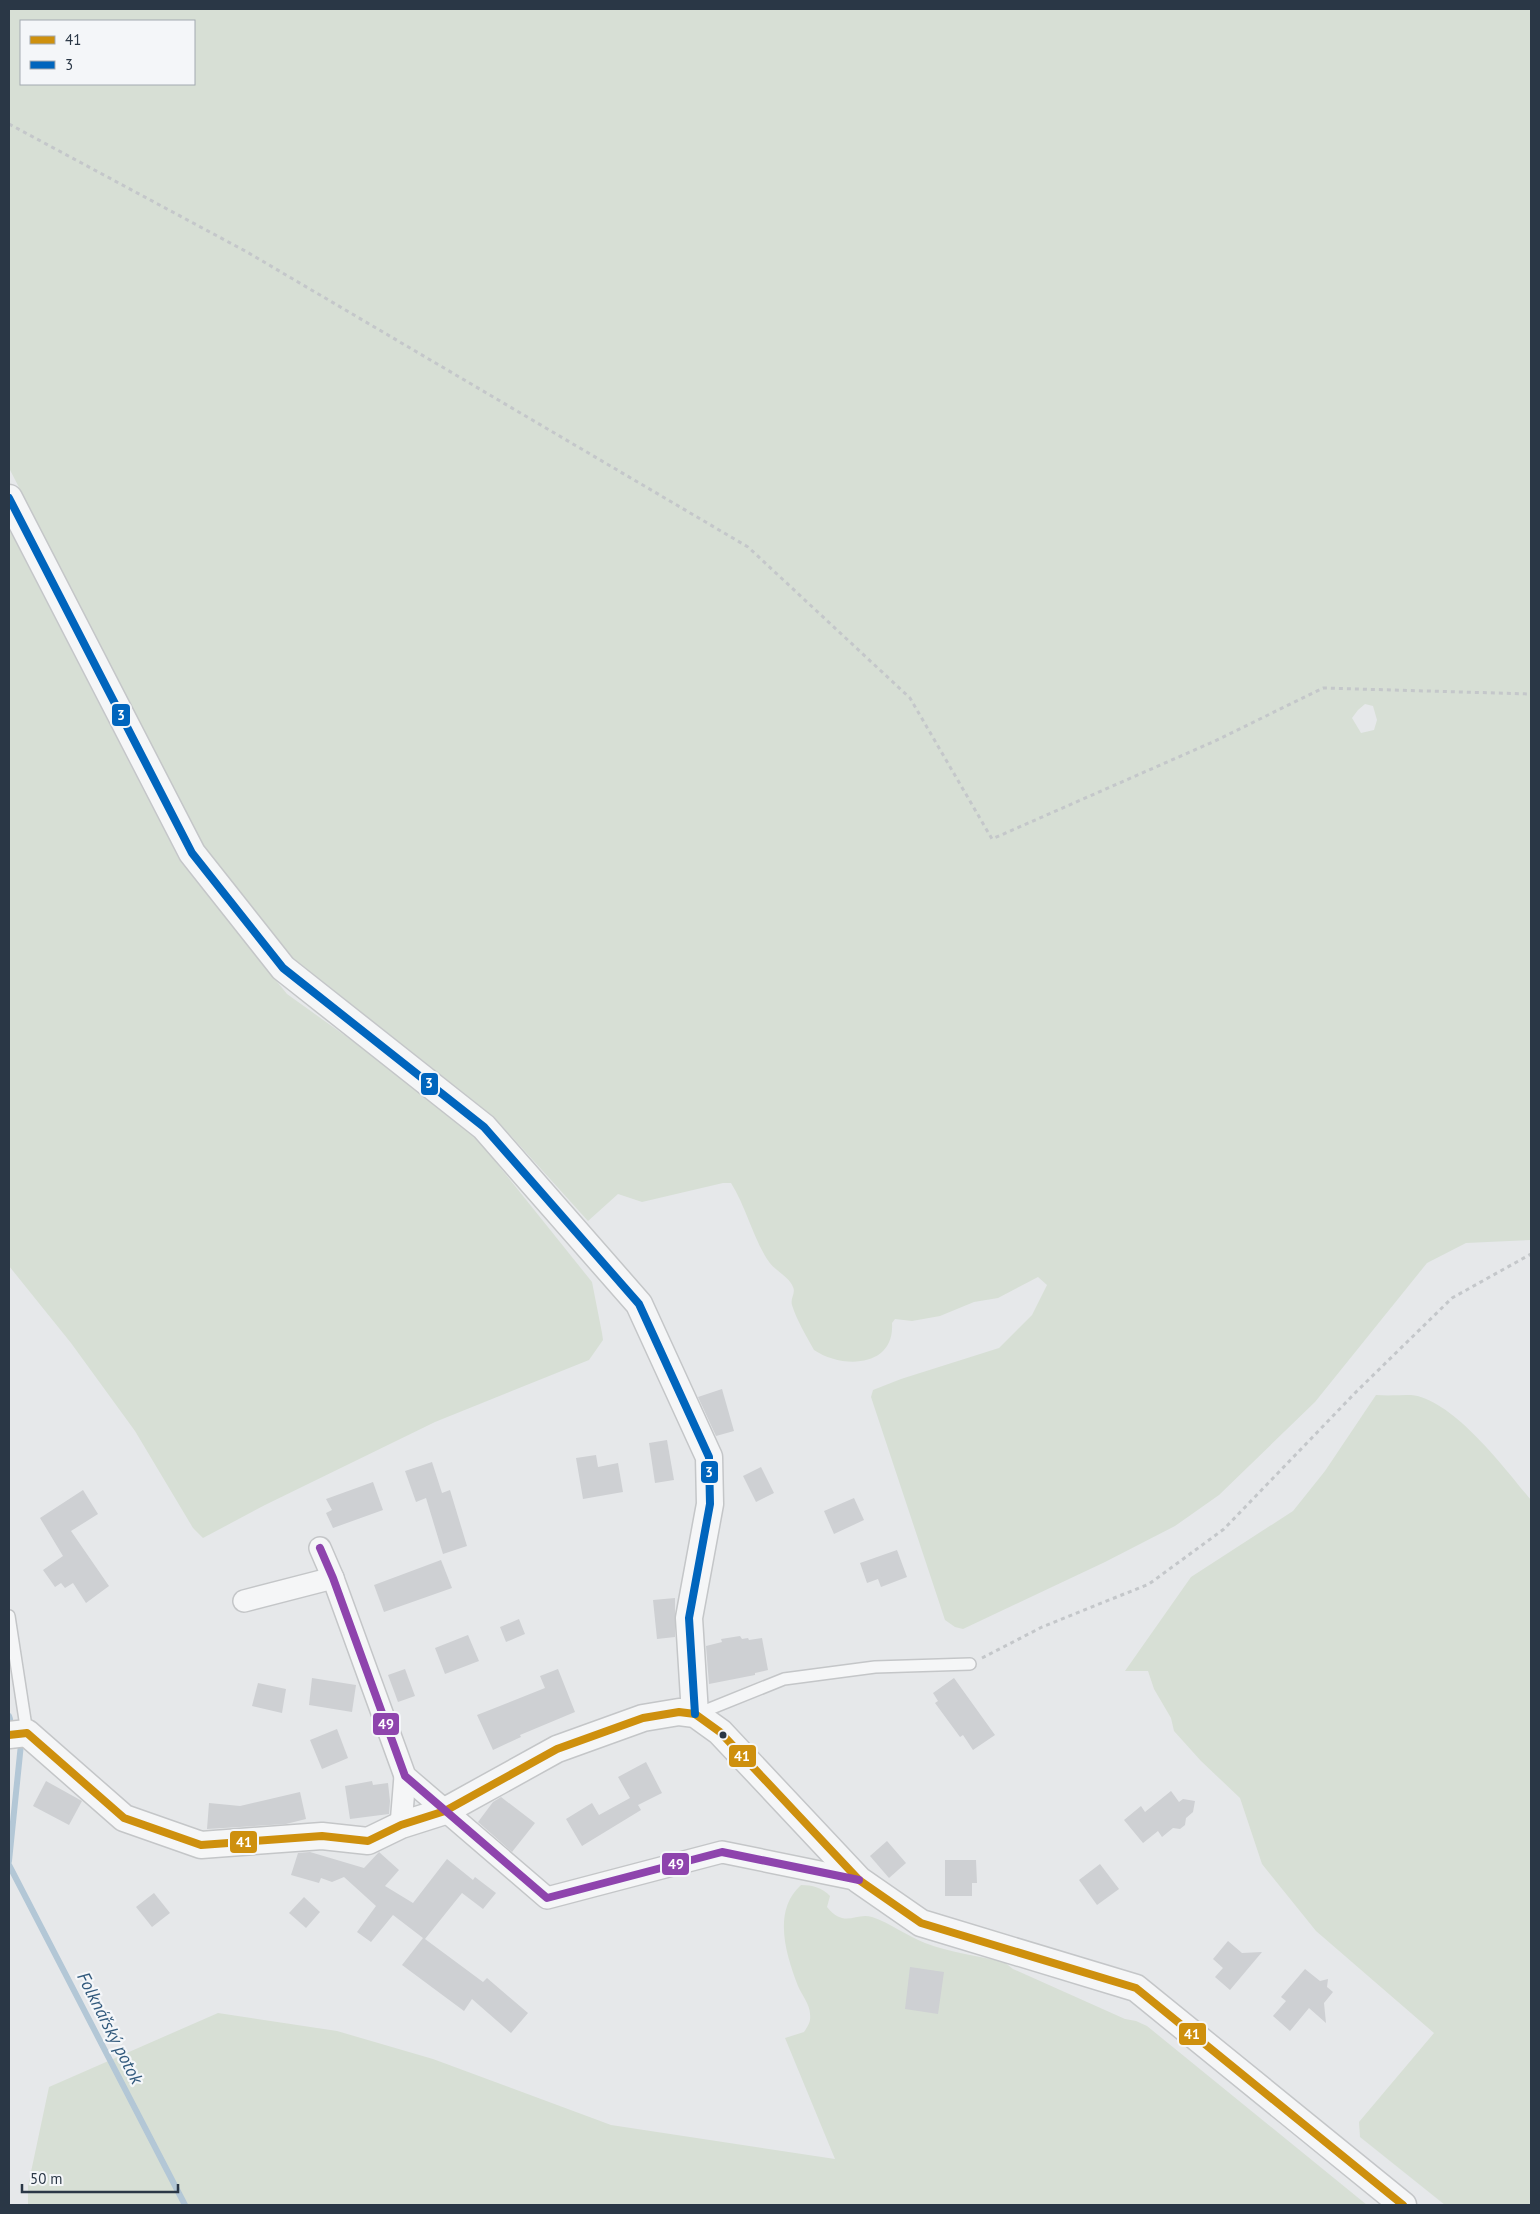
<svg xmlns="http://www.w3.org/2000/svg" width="1540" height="2214" font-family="'PT Sans',sans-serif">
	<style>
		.green { fill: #d7dfd5; fill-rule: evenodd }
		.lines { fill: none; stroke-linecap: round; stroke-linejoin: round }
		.stream { stroke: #b3c7d6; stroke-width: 6 }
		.building { fill: #ced0d3 }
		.service-casing { stroke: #c4c6c8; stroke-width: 14 }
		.minor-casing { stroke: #c4c6c8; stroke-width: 24 }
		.tertiary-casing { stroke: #c4c6c8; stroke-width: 29 }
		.path { stroke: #c4c7ca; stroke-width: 3; stroke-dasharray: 4 4; stroke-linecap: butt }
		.service { stroke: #f5f6f7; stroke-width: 11 }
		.minor { stroke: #f5f6f7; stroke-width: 21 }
		.tertiary { stroke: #f5f6f7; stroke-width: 26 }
		.bus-1-casing { stroke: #f4f6f9; stroke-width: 11 }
		.bus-2-casing { stroke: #f4f6f9; stroke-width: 11 }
		.bus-3-casing { stroke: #f4f6f9; stroke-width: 11 }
		.bus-1 { stroke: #ce900e; stroke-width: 8 }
		.bus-2 { stroke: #0065bd; stroke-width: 8 }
		.bus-3 { stroke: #8e44ad; stroke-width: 8 }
		.bus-dot { fill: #2a3746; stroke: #f4f6f9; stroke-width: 2 }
		.labels { text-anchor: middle; stroke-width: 4.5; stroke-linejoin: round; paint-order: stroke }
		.water-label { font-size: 18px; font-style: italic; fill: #31597c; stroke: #f4f6f9 }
		.line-badge { stroke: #f4f6f9; stroke-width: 2 }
		.badge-label { font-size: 14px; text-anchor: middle; font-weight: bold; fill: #fff }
	</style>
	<rect width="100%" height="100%" fill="#e6e8ea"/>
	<g class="green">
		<path d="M9,9h1522v1231l-65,3 -39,20 -112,139 -96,93 -44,31 -70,36 -142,67 -8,-2 -10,-7 -74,-223 2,-7 28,-11 98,-31 33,-33 15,-30 -9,-8 -40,21 -24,4 -34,14 -28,5 -17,-2 -3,4c3,45 -50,46 -78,27 -8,-15 -17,-29 -22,-45 -2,-7 4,-12 1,-18 -4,-11 -20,-17 -26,-28 -15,-24 -21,-52 -36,-76h-8l-81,19 -24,-8 -30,27 -94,-104 -201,-159 -89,-112 -195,-378zM194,21v63h-173v-63zM1365,704l8,2 4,14 -3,10 -13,3 -9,-15 6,-8z"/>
		<path d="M9,529l171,332 107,133 120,86 67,55 118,147 10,51 1,7 -14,20 -154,62 -170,83 -62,33 -10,-10 -58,-97 -64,-88 -62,-77z"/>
		<path d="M1376,1395c12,1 24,0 35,0 42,4 94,74 120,105v705h-86l-85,-68 -1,-15 75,-89 -118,-102 -54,-67 -22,-66 -39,-37 -27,-30 -3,-13 -17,-29 -6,-18h-23l66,-94 102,-66 32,-40z"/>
		<path d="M801,1885c11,0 22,3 29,11l-3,11c18,22 28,5 45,10 18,6 35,19 53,26 24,9 53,13 79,19l9,7 112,50 11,2 11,5 220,179h-1339v-19l21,-99 169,-74 119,18 96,28 178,66 224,34 -50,-121 19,-6c4,-6 7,-10 6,-18 0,-9 -8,-19 -12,-28 -12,-31 -26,-75 3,-101z"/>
	</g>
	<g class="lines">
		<g class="stream">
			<path d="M9,1716l1,3"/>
			<path d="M9,1861l12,-117"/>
			<path d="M9,1865l176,340"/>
		</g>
	</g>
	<g class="building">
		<path d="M722,1389l12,42 -18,5 -18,-39z"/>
		<path d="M667,1440l7,40 -19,3 -6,-40z"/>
		<path d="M596,1455l2,12 20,-4 5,29 -40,7 -7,-41z"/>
		<path d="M432,1462l10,31 8,-3 17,56 -24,8 -17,-56 -10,4 -11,-31z"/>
		<path d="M761,1467l13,26 -18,9 -13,-26z"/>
		<path d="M373,1482l10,28 -50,18 -7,-15 6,-3 -6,-11z"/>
		<path d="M83,1490l15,24 -27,17 38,55 -23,17 -13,-20 -8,5 -4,-5 -6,4 -12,-17 20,-14 -23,-38z"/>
		<path d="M854,1498l10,22 -30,14 -10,-23z"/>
		<path d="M897,1550l10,27 -26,10 -3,-8 -11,4 -7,-20z"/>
		<path d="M441,1560l11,28 -68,24 -10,-27z"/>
		<path d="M675,1598v39l-18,2 -4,-39z"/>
		<path d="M519,1619l6,15 -19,8 -6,-15z"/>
		<path d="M468,1635l11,26 -34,13 -10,-26z"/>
		<path d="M740,1636l2,3 6,-1 1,2 13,-2 6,32 -13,3v2l-46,9 -3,-38 16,-4 -1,-3z"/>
		<path d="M405,1669l10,27 -17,6 -10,-27z"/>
		<path d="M558,1669l17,43 -55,23 1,2 -28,13 -16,-35 68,-27 -5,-12z"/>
		<path d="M312,1678l44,7 -4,27 -43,-7z"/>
		<path d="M954,1678l41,57 -22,15 -10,-15 -3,2 -25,-34 3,-2 -5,-8z"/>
		<path d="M258,1683l28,6 -4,24 -30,-7z"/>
		<path d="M337,1729l11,29 -26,11 -12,-29z"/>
		<path d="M646,1762l16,31 -24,12 3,5 -59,36 -16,-27 26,-16 7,12 31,-17 -12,-21z"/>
		<path d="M46,1781l36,20 -13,24 -36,-19z"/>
		<path d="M372,1781l1,4 15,-2 2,18 -1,13 -39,5 -5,-33z"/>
		<path d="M1171,1791l8,11 4,-3 12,2 -2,11 -7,6 -1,7 -5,4 -7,-1 -11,9 -4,-6 -15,12 -19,-23 17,-14 4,6z"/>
		<path d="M300,1792l6,27 -20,5 -79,5 2,-26 31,3z"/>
		<path d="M501,1797l34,26 -23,29 -34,-30 15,-20z"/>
		<path d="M887,1841l19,22 -17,15 -19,-22z"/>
		<path d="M310,1852l54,16 15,-16 20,18 -14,16 28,17 34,-44 26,21 2,-3 21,16 -13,16 -21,-16 -37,46 58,43 4,-4 41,35 -17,20 -39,-34 -8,12 -62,-46 21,-27 -30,-23 -22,27 -14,-10 19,-26 -32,-29 -12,5 -11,-4 -2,5 -28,-8 7,-22z"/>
		<path d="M945,1860h31l1,23h-5v13h-27z"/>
		<path d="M1100,1864l19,25 -22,16 -18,-25z"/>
		<path d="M154,1893l16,20 -18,14 -16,-20z"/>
		<path d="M304,1897l16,15 -14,16 -17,-15z"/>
		<path d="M1228,1941l14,12 20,-1 -32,38 -15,-13 8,-9 -10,-9z"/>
		<path d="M910,1967l34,5 -6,42 -33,-5z"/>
		<path d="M1305,1969l15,12 8,-2 -1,8 6,5 -9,11 2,20 -17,-15 -19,23 -17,-15 13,-15 -5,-4z"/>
	</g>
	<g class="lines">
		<g class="service-casing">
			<g id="service">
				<path d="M9,1616l18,117"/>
				<path d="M697,1714l87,-35 91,-12 95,-3"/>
			</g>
		</g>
		<g class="minor-casing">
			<g id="minor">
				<path d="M320,1548l13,30 72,198 142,122 175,-46 137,28"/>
				<path d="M244,1601l89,-23"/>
				<path d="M401,1825l4,-49"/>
			</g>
		</g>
		<g class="tertiary-casing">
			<g id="tertiary">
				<path d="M9,498l183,355 91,115 201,159 155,177 70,153 1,47 -21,114 6,96"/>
				<path d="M9,1735l18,-2 97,85 77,27 121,-9 46,5 33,-16 44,-14 112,-62 86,-31 36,-6 16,2 25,18 139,148 62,43 215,65 267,217"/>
			</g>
		</g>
		<g class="path">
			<path d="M9,124l238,128 501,295 162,151 82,141 223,-98 108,-53 208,6"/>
			<path d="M982,1658l60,-31 107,-43 75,-55 132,-137 96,-94 79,-44"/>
		</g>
		<use href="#service" class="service"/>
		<use href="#minor" class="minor"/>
		<use href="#tertiary" class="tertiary"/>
		<g class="bus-1-casing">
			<path id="bus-1" d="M9,1735l18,-2 97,85 77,27 121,-9 46,5 33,-16 44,-14 112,-62 86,-31 36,-6 16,2 25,18 139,148 62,43 215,65 267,217"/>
		</g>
		<g class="bus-2-casing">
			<path id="bus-2" d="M9,498l183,355 91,115 201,159 155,177 70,153 1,47 -21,114 6,96"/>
		</g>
		<g class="bus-3-casing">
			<path id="bus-3" d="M320,1548l13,30 72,198 142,122 175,-46 137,28"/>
		</g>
		<use href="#bus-1" class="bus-1"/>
		<use href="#bus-2" class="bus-2"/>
		<use href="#bus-3" class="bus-3"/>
	</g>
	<circle class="bus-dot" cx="723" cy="1735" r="4.5"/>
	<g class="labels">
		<g class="water-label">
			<text transform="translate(110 2028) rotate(63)" y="6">Folknářský potok</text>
		</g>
	</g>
	<g class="line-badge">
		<rect x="111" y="703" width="20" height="24" rx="5" fill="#0065bd"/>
		<rect x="420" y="1072" width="19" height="24" rx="5" fill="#0065bd"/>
		<rect x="700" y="1460" width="19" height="24" rx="5" fill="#0065bd"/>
		<rect x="372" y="1712" width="28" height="24" rx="5" fill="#8e44ad"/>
		<rect x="728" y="1744" width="29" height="24" rx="5" fill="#ce900e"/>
		<rect x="229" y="1830" width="29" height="24" rx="5" fill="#ce900e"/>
		<rect x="661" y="1852" width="29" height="24" rx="5" fill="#8e44ad"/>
		<rect x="1178" y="2022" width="29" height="24" rx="5" fill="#ce900e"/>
	</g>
	<g class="badge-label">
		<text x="121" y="720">3</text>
		<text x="429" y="1088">3</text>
		<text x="709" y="1477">3</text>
		<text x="386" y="1729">49</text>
		<text x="742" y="1761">41</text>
		<text x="244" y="1847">41</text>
		<text x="676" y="1869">49</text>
		<text x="1192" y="2039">41</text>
	</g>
	<rect width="1540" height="2214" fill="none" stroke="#2a3746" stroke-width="20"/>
	<rect x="20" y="20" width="175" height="65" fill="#f4f6f9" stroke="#a3aab1"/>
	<rect x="30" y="36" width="25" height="8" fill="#ce900e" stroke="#a3aab1"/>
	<text x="65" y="45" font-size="15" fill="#2a3746">41</text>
	<rect x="30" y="61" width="25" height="8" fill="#0065bd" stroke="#a3aab1"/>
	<text x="65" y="70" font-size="15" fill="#2a3746">3</text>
	<path d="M22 2184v8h156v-8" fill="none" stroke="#2a3746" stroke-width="2.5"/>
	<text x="30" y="2184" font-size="15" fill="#2a3746" stroke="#f4f6f9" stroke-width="4" paint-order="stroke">50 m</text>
</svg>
